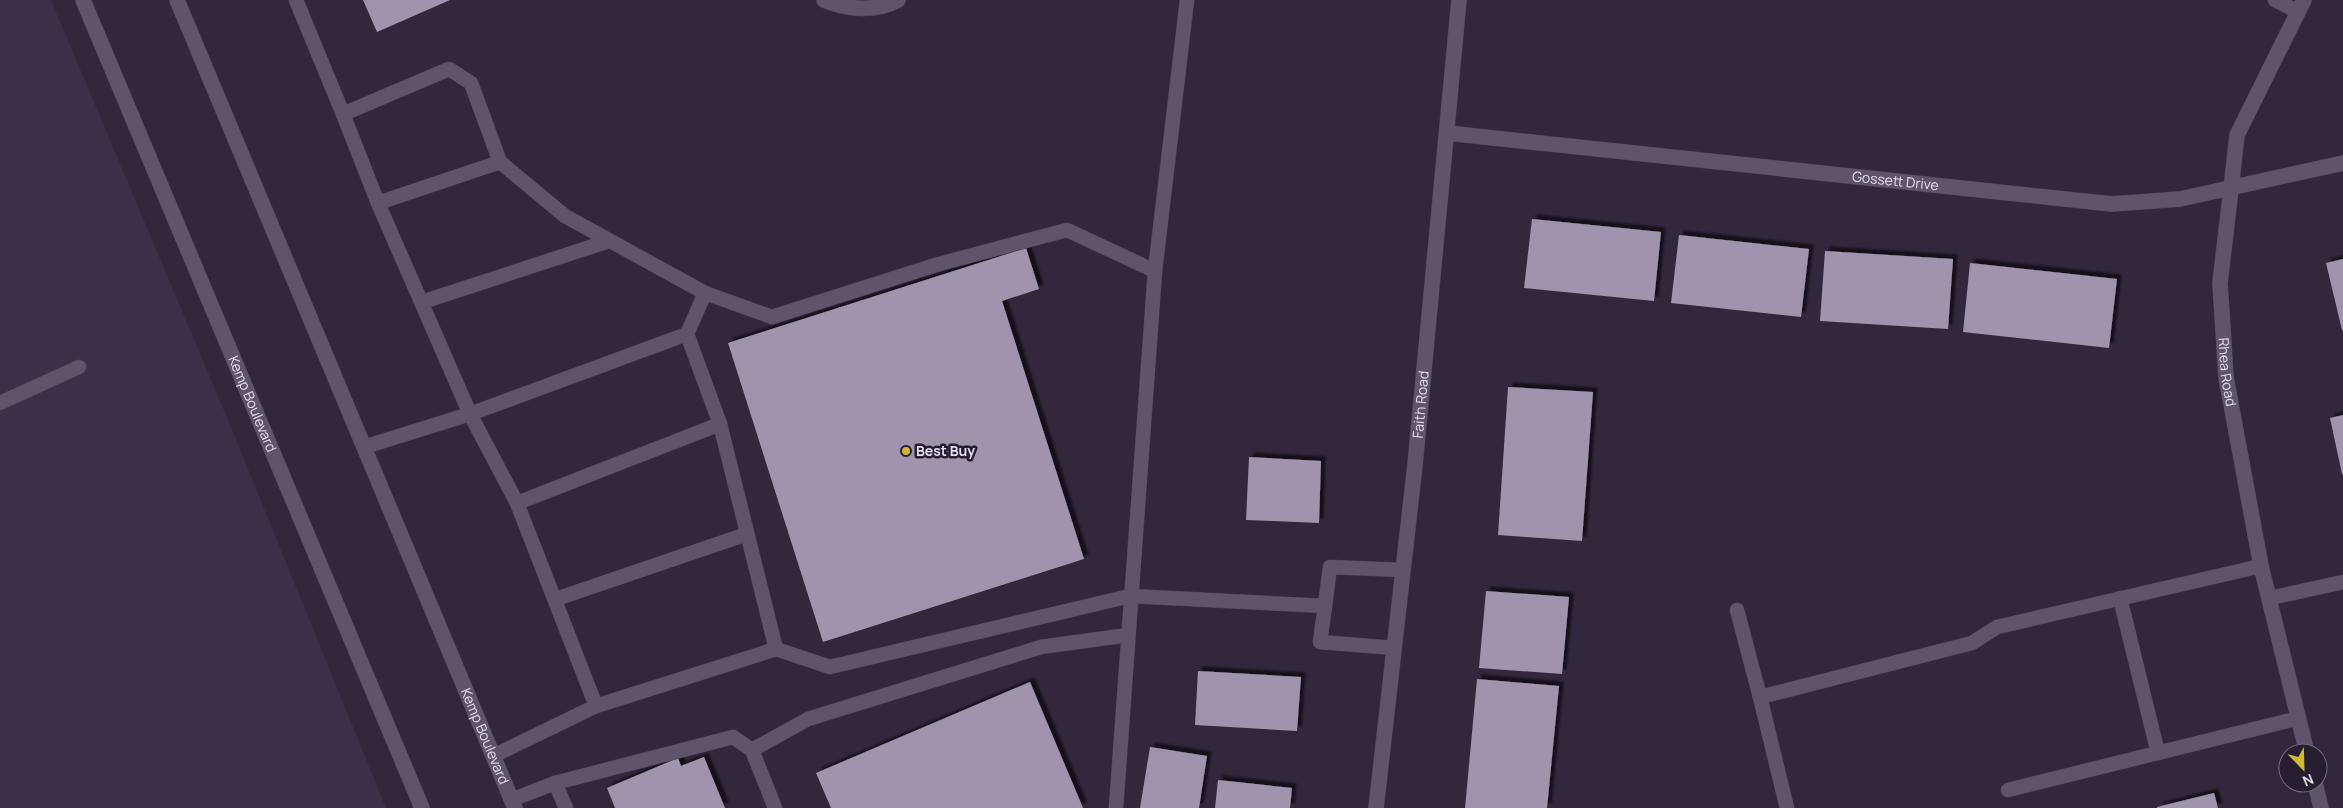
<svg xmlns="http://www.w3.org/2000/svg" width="2343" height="808" font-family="Manrope,sans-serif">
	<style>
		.built { fill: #3d2f4a }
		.building { fill: #a093ad; filter: url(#shadow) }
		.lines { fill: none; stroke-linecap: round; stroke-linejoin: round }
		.lane-casing { stroke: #4f4657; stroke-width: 15 }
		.street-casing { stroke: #4f4657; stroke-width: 16 }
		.secondary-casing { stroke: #4f4657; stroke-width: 16 }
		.lane { stroke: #60546c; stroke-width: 14 }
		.street { stroke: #60546c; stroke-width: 15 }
		.secondary { stroke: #60546c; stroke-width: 15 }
		.poi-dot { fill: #d1b736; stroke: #281e32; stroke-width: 2 }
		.labels { text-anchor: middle; stroke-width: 5; stroke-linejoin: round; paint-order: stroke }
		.street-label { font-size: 14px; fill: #e4deec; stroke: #281e32 }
		.poi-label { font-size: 14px; font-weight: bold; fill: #e4deec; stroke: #281e32; text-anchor: start }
	</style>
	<defs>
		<filter id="shadow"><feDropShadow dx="4.5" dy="-4.5" stdDeviation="1" flood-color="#0009"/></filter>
	</defs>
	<rect width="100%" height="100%" fill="#32273d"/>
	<path class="built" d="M0,0h51l180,427 155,381h-386z"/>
	<g class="building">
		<path d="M363,0h87l-73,32z"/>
		<path d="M1532,219l129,13 -7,69 -130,-13z"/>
		<path d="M1679,235l130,14 -8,68 -130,-14z"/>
		<path d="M1026,248l13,41 -37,12 82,258 -261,83 -95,-299z"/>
		<path d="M1825,251l128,8 -5,70 -128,-8z"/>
		<path d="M2343,259v71h-1l-16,-67z"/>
		<path d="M1970,263l147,16 -8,69 -146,-16z"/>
		<path d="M1508,387l85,5 -11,149 -84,-6z"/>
		<path d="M2343,415v59h-1l-12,-56z"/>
		<path d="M1249,457l72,4 -2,62 -73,-3z"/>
		<path d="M1486,591l83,6 -7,77 -83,-6z"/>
		<path d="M1198,671l103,6 -4,54 -102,-6z"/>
		<path d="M1477,679l82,7 -12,122h-82z"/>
		<path d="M1030,682l53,126h-252l-15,-35z"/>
		<path d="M1150,747l57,9 -8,52h-59z"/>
		<path d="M704,757l21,51h-110l-8,-20 71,-30 3,8z"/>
		<path d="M1218,780l74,8 -2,20h-75z"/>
		<path d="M2214,793l4,15h-61v-1z"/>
	</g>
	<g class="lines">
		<g class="lane-casing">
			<g id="lane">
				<path d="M296,0l47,114"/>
				<path d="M2275,0l22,11"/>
				<path d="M378,203l122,-41"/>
				<path d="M705,293l67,24 167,-53 128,-34 88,41"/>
				<path d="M422,302l187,-61"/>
				<path d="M0,403l79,-36"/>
				<path d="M364,447l106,-33 217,-80"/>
				<path d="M517,503l203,-79"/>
				<path d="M2120,598l38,155"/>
				<path d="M2270,598l73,-16"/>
				<path d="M556,599l191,-65"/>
				<path d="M1325,606l5,-39 73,3"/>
				<path d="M1737,610l23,87"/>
				<path d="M776,649l54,18 300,-71 195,10 -5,36 74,6"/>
				<path d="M752,750l56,-31 233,-72 87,-12"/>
				<path d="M493,756l103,-50 180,-57 -56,-225 -33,-90 18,-41 -140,-77 -65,-54 -29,-79 -22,-14 -106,45 35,89 92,211 47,89 79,203"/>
				<path d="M555,783l11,25"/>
				<path d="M2008,790l291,-72"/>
				<path d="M511,800l44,-17 178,-46 19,13 23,58"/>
				<path d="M1116,808l39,-537 32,-271"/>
				<path d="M1787,808l-27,-111 212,-54 25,-16 264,-61"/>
			</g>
		</g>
		<g class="street-casing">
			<g id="street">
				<path d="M824,0c22,9 51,13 74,0"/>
				<path id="s1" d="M1447,133l665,71 68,-5 163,-36"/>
				<path d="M2231,189l6,-54 67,-135"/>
				<path id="s2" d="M1376,808l39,-343 44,-465"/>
			</g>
		</g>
		<g class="secondary-casing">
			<g id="secondary">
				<path id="s3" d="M83,0l339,808"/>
				<path id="s4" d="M177,0l338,808"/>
				<path id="s5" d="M2231,189l-11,94 6,94 35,189 46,187"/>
				<path d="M2315,783l6,25"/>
			</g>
		</g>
		<use href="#lane" class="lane"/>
		<use href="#street" class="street"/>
		<use href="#secondary" class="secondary"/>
	</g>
	<circle class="poi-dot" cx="906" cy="451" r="5"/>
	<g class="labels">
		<g class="street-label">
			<text dy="5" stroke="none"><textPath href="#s1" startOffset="451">Gossett Drive</textPath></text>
			<text dy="5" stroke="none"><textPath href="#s5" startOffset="184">Rhea Road</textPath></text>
			<text dy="5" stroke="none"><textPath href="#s3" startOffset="438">Kemp Boulevard</textPath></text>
			<text dy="5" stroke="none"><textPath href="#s2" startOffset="406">Faith Road</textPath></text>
			<text dy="5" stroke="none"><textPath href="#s4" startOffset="798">Kemp Boulevard</textPath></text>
		</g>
		<g class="poi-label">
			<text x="916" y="456">Best Buy</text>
		</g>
	</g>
	<g transform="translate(2303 768) rotate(157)"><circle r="24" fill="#281e32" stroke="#736b7c"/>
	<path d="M0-4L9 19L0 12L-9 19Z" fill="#d1b736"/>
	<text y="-8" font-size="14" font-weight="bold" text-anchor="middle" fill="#e4deec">N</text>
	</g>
</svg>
